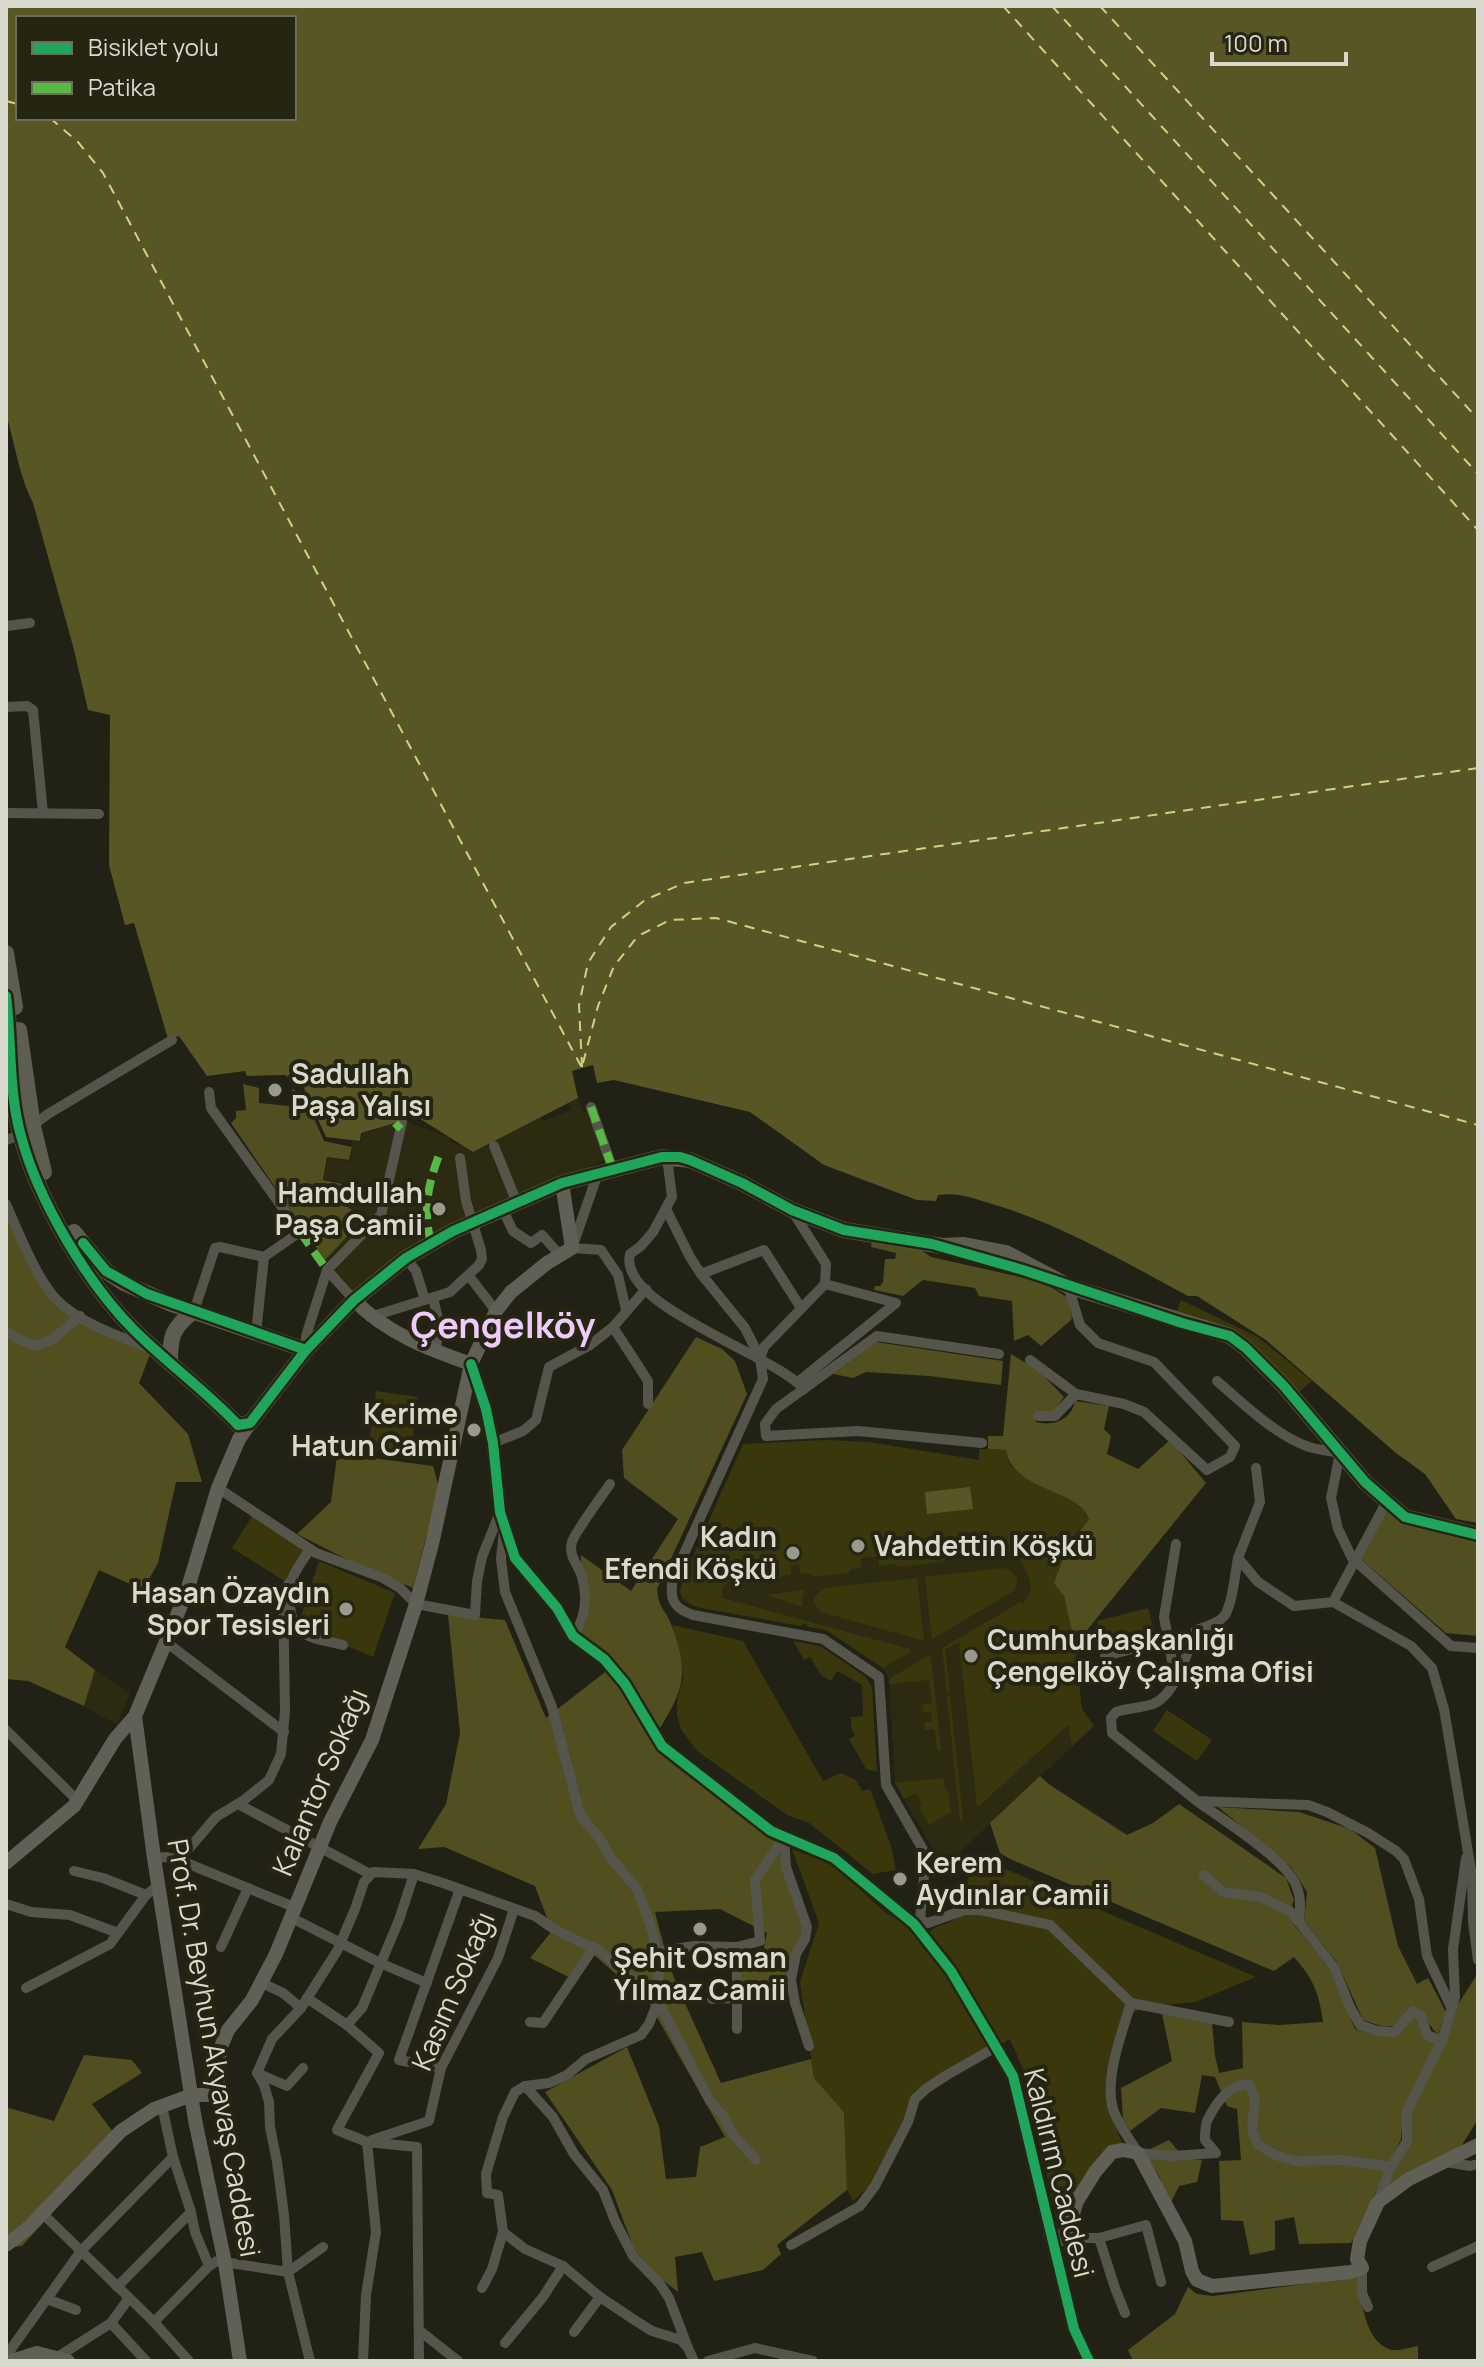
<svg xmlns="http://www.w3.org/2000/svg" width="1484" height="2367" font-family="Manrope,sans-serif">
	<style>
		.built { fill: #2c2b11 }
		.green { fill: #3a370c }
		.forest { fill: #514e20 }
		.water { fill: #595625; fill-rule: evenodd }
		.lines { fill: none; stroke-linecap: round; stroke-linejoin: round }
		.ferry { stroke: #d5d180; stroke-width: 2; stroke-dasharray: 10 8; stroke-linecap: butt }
		.street { stroke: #55554c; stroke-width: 10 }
		.secondary { stroke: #606056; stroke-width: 14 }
		.primary { stroke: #5d5d52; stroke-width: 16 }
		.quiet { stroke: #58b947; stroke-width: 8; stroke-dasharray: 16 8; stroke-linecap: butt }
		.cycleway-casing { stroke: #262511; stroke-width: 15 }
		.cycleway { stroke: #20a55d; stroke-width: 10 }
		.poi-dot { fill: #99998d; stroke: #262511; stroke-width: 3 }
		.labels { text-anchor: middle; stroke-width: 8; stroke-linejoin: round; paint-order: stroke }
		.poi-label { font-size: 28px; font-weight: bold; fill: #dad9cd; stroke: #262511; text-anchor: start }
		.street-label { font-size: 28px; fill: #dad9cd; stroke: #262511 }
		.district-label { font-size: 36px; font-weight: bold; fill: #eecafe; stroke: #262511 }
	</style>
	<rect width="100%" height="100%" fill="#212116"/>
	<g class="built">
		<path d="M578,1099l4,12 5,1 2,-3 16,49 -3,3 -91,41 -158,93 -25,-27 -3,-8 9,-11 11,-29 5,-8 7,5 2,-2 -19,-13 4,-19 -20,-4 4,-21 22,3 3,-20 8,1 1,-8 41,-14 47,18v4l11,3 12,8 68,-36 2,4 23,-9 5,-3 -2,-6z"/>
		<path d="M827,1440l42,2 110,18v-11l89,168 7,28 7,64 12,17 -133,125 -27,16 2,-12 -41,-72 -6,-104 -6,-11 -57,-38 -18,-3 -3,-4 -5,3 -104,-19 -9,-4 -5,-5 -2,-7 2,-10 61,-137z"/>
		<path d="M95,1670l35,23 -13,32 -33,-19z"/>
	</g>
	<g class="green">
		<path d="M1181,1300l77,37 54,44 -15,13 -48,-52 -72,-31z"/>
		<path d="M376,1391l42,6 -8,59 -42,-6z"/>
		<path d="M827,1440l42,2 110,18v-11l27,1c1,6 2,13 6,17 19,21 70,28 77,53l-13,13 -12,23 -4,32 4,8 11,49 7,64 12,17 -22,20 -4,-21 -89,81 -2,-1 -18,-163 -14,8 5,42h-3l-5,-44 79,-46 2,2c18,-25 -2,-31 -5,-54l-13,2 -1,-3 -9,1v3l-32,3v-3l-10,2 -1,3h-6l-3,4 -45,5 -5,-3 -14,2 -1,-10 -17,2v10l-10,1 -3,4 -34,4 -4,-4 -10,1 -1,-10 -8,1v10l-9,1 -3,4 -14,2 -4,-3 -11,1 -1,-10 -8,1v10l-13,1 -6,7 1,9 187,51v3l-27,16 -57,-38 -18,-3 -3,-4 -5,3 -104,-19 -14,-9 -2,-7 2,-10 61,-137z"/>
		<path d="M252,1516l53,34 -19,32 -54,-34z"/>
		<path d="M319,1561l76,32 -22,64 -75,-32z"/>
		<path d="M1004,1568c12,4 17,13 10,23l-82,48 -7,-62z"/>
		<path d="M917,1578l7,63 -103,-29 -7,-9 1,-7 10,-8z"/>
		<path d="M805,1590l-3,8 1,9 -38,-12z"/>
		<path d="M1148,1608l7,26 -51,13 -7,-26z"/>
		<path d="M672,1625l71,16 80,140 18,-8 15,7 6,11 8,-2 21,57 5,24 -23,4 -64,-51 -22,-8 -90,-64 -16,-22 -4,-13v-14l6,-25 -1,-13z"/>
		<path d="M793,1641l27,5 46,31 6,11 5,84 -11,-3 -17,-30 6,-3 -4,-8v-11l12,-1 -1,-31 -25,-14 -6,10 -10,-6 -11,-18 -6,3z"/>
		<path d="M929,1655l2,3 10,92h-4l-2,-21 -10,1 -1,-8 8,-1 -1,-9 -8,1 -1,-8 10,-2 -3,-23 -40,4v-5z"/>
		<path d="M947,1696h3l13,123 -3,2z"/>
		<path d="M1167,1710l45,30 -15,21 -44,-30z"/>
		<path d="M944,1778l1,11 3,1 3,22 -22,13 -10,-19 3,-2 -6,-11 -12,6 -9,-16z"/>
		<path d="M792,1849l39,15 54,48 38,24 13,-9 17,-6 11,-21 9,-45 283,122 -61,25 -51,5 -17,9 -21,85 16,42 -35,38 -26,61 -35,-166 -16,-37 -82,48 -21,29 -22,55 -32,30 -6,-11 -3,-78 -30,-34 -14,-96 19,-59z"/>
	</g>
	<g class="forest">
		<path d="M243,1084l16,4v15l31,3 2,-17 11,5 21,47 28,6 -3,13 -22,-3 -4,23 20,4 -3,18 19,13 -1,2 -8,-4 -5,7 9,9 -29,31 -94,-137 5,-5v-7l10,-1z"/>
		<path d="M16,1219l41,86 94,47 -12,31 49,51 14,48h-26l-18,81 -15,27 -44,-20 -34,77 30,23 -11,36 -56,-25 -22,-2v-459z"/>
		<path d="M872,1238l49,12 10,7 112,25 25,16 4,21 -31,27 -13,-11 -14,6 -2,-40 -33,-5 -4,-8 -52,-8 -20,16 -29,-6 1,-4h5l3,-4 2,-23h10l1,-6 -25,-6z"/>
		<path d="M696,1337l26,12 13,12 12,33 -90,195c2,21 8,19 14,35 19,50 13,66 -14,109l125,111 22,85 -14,55 -48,5 -1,-22h19l7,-34 -47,-24 -65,3 13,50 11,28 42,93 90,-24 3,19 30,34 3,78 -70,55 4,9 -18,16 -49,11 -12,-29 -27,5 3,35 -19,-15 -25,-28 -22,-59 -67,-98 82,-45 32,79 7,53 30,-2 4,-30 25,-10 -76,-134 -56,-49 -16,27 -47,-23 22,-27 -17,-45 -91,-39 -26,2 28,-45 14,-71 -12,-118 57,5 41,98 63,-49 -28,-34v-80l50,36 47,-72 -54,-41 -2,-28z"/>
		<path d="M876,1342l127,19 -2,24 -72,-9 -63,-4 -13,6 -20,-4z"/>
		<path d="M1011,1354l27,16 26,27 -12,17 -18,3 2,5c17,5 36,-3 39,-21l34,5 -5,23 7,7 -4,18 31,15 32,-29 36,43 -131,162 -11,-49 -10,-13c9,-24 17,-45 35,-63 -8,-31 -78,-29 -83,-70l-18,-1v-13h15z"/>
		<path d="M350,1455l83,11 6,22 -26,100 -53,-22 -63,-32 34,-32 6,-46z"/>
		<path d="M1387,1508l91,32v96l-32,-3 -85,-74z"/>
		<path d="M1040,1776l10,9 77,50 26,-12 26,-19 107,74 8,22 -4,11 4,14 35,43 26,61 20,6 22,1 16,-20 5,3 19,25 -33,65 -3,30 -50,104 -52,1 -5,-27 -19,4v29l-25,5 -7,-34 -22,-1 -2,-59 22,-1 -4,-51 -10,-3 -12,-29 -13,-2 -7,38 -34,-5 -31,23 -7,-11 -2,-32 51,-27 -10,-47 50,8 3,34 4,17 24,-5 -1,-46 37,3 44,-3c-4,-29 -9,-42 -29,-65l-20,14 -5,-2 -259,-110 -10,-6 -10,-30z"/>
		<path d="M1218,1807l81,5 51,17 25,19 23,98 19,38 11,-6 18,34 -8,23 -23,-28 -21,19h-13l-18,-6 -26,-58 -33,-41 3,-29 -16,-25z"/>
		<path d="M1478,1973v146l-21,34 -72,36 24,-47 2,-32 44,-101z"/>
		<path d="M84,2055l48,5 10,13 -50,31 27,36 -97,106 -16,2v-137l3,-3 45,13z"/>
		<path d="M1169,2140l16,19 17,1 -5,22 -18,4 -10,20 -10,-30 -15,-24z"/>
		<path d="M1357,2277c5,23 7,66 35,73 7,1 19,-3 26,-4v15h-285l-5,-11 47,-36 13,-27 9,7 16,2z"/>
	</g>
	<g class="water">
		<path d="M6,6h1472v1517l-22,-4 -31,-45 -29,-21 -130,-113 -69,-44h-9c-64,-34 -127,-72 -196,-92 -19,-6 -35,-12 -54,-9l-2,6 -19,-1 -93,-35 -74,-53 -136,-32 -17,3 -4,-18 -21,6 6,27 -105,54 -67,-42 -11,13 -34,10 -1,8 -34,-4 -22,-49 -19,-13 -38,1 -2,-5 -38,5 -28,-40 -11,3 -34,-116 -9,2 -16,-60 1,-150 -22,-5 -15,-64 -40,-143c-14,-27 -18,-59 -27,-89zM18,18h276v100h-276z"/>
		<path d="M970,1487l3,22 -46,5 -2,-22z"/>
	</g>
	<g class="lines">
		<g class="ferry">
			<path d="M1003,6l475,524"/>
			<path d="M1052,6l426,468"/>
			<path d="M1100,6l378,413"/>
			<path d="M6,101l12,3"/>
			<path d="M50,118l28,24 25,31 479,895"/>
			<path d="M583,1063l15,-57 16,-40 24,-30 32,-16 46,-2 762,207"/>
			<path d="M582,1067l-3,-62 9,-42 23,-36 34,-27 39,-17 794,-115"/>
		</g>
		<g class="street">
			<path d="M6,626l24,-3"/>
			<path d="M6,707l21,-1 6,4 10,103"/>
			<path d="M6,813l93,1"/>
			<path d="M591,1107l22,63"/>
			<path d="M6,1140l14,-5 28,-21 124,-74"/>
			<path d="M494,1146l23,57"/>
			<path d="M667,1157l5,40 -19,35 -12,14 -11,8c-13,52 144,100 174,135"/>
			<path d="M598,1173l-26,75 29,2 17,25 8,35"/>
			<path d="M6,1204c12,27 31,76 51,96 23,23 59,35 89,47"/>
			<path d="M502,1208l11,23 18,12 11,-8 18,20"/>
			<path d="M666,1209l24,48 11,17 63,-24 37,58"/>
			<path d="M406,1258l10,13 9,29"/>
			<path d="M327,1270l27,30"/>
			<path d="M701,1274l44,54 15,30 4,-11 61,-63 1,-20 -33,-52"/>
			<path d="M469,1276l27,35"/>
			<path d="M433,1298l7,29 -5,24"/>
			<path d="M194,1311l21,-63 5,-1 44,10 36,-25 -84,-117 -5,-7 -2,-16"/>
			<path d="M370,1317l80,-25 29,-27 3,-6 -1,-9 -15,-49 -6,-43"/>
			<path d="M613,1327l35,54v23"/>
			<path d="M6,1331l10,7 19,8 18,-7 27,-23"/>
			<path d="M256,1333l8,-76"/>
			<path d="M306,1350v-14l21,-66 54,-55 21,-93"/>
			<path d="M760,1358l3,21 -90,199c-4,21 0,30 20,37l130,24 56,38 7,108 40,70 -6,65"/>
			<path d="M1030,1360l46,34 48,10 20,8 63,58 23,-13 5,-11 -81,-84 -56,-19 -18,-18 -12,-39"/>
			<path d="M1217,1381c25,22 61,56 92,66 10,3 21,4 31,6l-9,45 7,31 14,29 99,88 27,2"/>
			<path d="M798,1382l98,-79 -71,-19"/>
			<path d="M1038,1416h17l21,-22"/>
			<path d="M493,1443l30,-12 13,-11 13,-53 41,-22 23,-18 33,-38"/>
			<path d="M982,1443l-124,-12 -92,5 -1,-12 11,-15 101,-73 122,18"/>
			<path d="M1256,1468l4,34 -22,56 20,24 36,24 39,-4 54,-101"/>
			<path d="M218,1488l98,65 65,24 19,11 16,16 59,11 2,-34 5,-24 18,-45"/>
			<path d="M504,1530l-3,29 4,33 47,115 28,108 20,24 10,18 27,32 13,34 9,35 -1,43 -9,23 -8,11 -55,24 -19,16 -18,8 -24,3 28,31 21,37 29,36 12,31 18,35 27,28 9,14 19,50"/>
			<path d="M310,1549c-6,10 -16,22 -19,33 -3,14 -2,40 9,49 11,9 30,10 43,14"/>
			<path d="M1238,1558c-3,15 -5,44 -13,57 -6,8 -19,12 -29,15 -9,22 -20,65 -43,74 -12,4 -25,4 -37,8l-5,6 1,15 85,68 111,4 19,7 41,21 28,18 8,8 15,40 8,57 25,53"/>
			<path d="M1333,1602l78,44 21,22 12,41 28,167 1,46 5,38"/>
			<path d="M573,1636c12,-17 15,-38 9,-59 -4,-13 -14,-21 -10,-35 3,-10 30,-46 38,-58"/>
			<path d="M166,1642l118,90"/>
			<path d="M1105,1656l63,-16"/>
			<path d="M1175,1677l-11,-60 12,-73"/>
			<path d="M6,1730l72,71"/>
			<path d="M1198,1802c24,17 80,53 94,76 9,13 9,27 7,42"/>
			<path d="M238,1804l132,70"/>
			<path d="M784,1837l2,30 21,60 -2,12 -9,15 -5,26 4,23 14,43"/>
			<path d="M154,1858l13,-1 12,3 115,47"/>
			<path d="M179,1860l37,-43 28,-17 25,-20 12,-26 4,-43 -2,-120 9,-11"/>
			<path d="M74,1871l29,7 43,17"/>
			<path d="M1204,1875l19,17 37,5 30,14 44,56 16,40 10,18 17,6 18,1 18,-21 8,5 6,19 15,6"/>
			<path d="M6,1904l25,8 39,3 48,18"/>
			<path d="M290,1917l90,46 47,20"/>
			<path d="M914,1924l6,-4 8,3 36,-13h17l69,15 81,78c-9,30 -27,75 -18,106 5,16 17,30 25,44l35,3 43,-3 -11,-13c0,-6 0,-13 2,-19 8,-17 23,-39 43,-36l5,15 -3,29 5,15 18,11 21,6 47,-1 48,7"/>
			<path d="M221,1947l27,-59"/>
			<path d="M737,1947l23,-6 -5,-61 28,-41"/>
			<path d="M657,1952l37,-6 43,1v82"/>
			<path d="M262,1983l21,10 18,15"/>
			<path d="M26,1988l84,-44 36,-49 13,-10"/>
			<path d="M307,1998l40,27 32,28 -42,77 30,12 50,5 2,214"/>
			<path d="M712,1999l23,-1"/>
			<path d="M1131,2003l98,19"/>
			<path d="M530,2022l13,1 51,-76"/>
			<path d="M347,2025l15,-17 37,-88 15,-46"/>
			<path d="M441,2068l-42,-8 61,-171"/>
			<path d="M257,2073l30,13 16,-18"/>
			<path d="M162,2106l11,51 18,55 4,20 14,34"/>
			<path d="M372,2140l57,-19 12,-53 57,-110 16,-49"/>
			<path d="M1446,2162l24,4 8,-2"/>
			<path d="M1378,2200l13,-33 16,-26v-30l36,-73 12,-41 -2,-48 13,-91"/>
			<path d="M42,2213l112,109 35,39"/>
			<path d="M503,2232l22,17 38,17 37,31 36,24 16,10 29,9 7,8 6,13"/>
			<path d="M1065,2238h34l47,-13 15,57"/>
			<path d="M1099,2238l16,50 10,25"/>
			<path d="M791,2245l69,-39 15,-20 33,-64 7,-23 12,-11 20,-13 49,-28"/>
			<path d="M1432,2267l46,-21"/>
			<path d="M1362,2268v25l6,14"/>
			<path d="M117,2287l74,-75"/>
			<path d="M482,2288l10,-19 11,-37 -5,-37 -11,-2 -1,-19 17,-57 12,-25 10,-6"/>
			<path d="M129,2298l-18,25 35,38"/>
			<path d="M47,2299l29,11"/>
			<path d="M154,2322l55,-56 8,-5 71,11 35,-25"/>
			<path d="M420,2331l38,30"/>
			<path d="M574,2332l26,-35"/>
			<path d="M505,2343l38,-46 20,-31"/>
			<path d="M6,2356l75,-105 92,-94"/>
			<path d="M56,2358l55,-35"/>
			<path d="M310,2361l-22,-89 -4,-57 -7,-53 -7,-35 -1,-25 -5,-17 -7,-12 15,-34 29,-31 36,-57 18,-42 9,-27 9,-10 41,2 29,9 92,33 19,13 47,23 57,49 52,100 14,16 8,16 24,27"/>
			<path d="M363,2361l3,-66 10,-63 -9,-90"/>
			<path d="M708,2361l47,-13 58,13"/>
		</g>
		<g class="secondary">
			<path d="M354,1300c32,33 74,49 117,64"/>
			<path d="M471,1365l15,44 7,34 7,69 15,46 42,50 16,28 31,23 21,25 37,62 109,85 63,27 80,66 37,47 62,105 61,253 15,32"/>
			<path d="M135,1716l19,142 41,262 30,143 15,98"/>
			<path d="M6,1863l68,-57 41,-67 20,-23 52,-125 31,-103 21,-49 11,-16"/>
			<path d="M1050,2233l9,6 6,-1 12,-37 18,-29 17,-20 11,-2 15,3 47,88 7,30 5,9 15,6 139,-14 11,-4 -5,-9 3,-18 18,-39 31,-23 69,-34"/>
			<path d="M6,2245l22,-17 93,-97 33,-22 38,-14h14l7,-5 5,-10 2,-31 8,-19 24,-30 24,-46 54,-132 42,-82 44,-136 16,-60 39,-180 25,-53 15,-19 36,-29 25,-15 -10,-65"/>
			<path d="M12,2361l25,-8 31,8"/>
		</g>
		<g class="primary">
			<path d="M6,953l9,54"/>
			<path d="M6,996c6,46 2,94 15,140 17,64 66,147 113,194 33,33 72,61 104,95l12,-2 56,-73 48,-50 52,-42 47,-27 109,-48 100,-26 28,3 52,23 50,27 52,20 98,16 22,-1 42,8 62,33 162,50 16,12 37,37 82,97 40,35 73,18"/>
			<path d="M19,1030l14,96 11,46"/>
			<path d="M74,1232l32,39 18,12 45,20 137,47"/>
			<path d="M170,1363c0,-27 2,-35 24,-52"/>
		</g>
		<g class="quiet">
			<path d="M591,1107l22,63"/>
			<path d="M395,1123l6,6"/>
			<path d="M300,1232l27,38"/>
			<path d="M431,1243c-8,-33 -4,-55 8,-88"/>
		</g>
		<g class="cycleway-casing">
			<g id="cycleway">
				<path d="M6,996c6,46 2,94 15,140 17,64 66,147 113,194 33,33 72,61 104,95l12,-2 56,-73 48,-50 52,-42 47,-27 109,-48 100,-26h18l10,3 52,23 50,27 52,20 88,14 91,26 159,53 48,13 16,12 37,37 82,97 40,35 73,18"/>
				<path d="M83,1243l23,28 41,23 159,56"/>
				<path d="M471,1364l15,45 7,34 7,69 15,46 42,50 16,28 31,23 21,25 37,62 109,85 63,27 80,66 37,47 62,105 61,253 15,32"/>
			</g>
		</g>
		<use href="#cycleway" class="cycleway"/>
	</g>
	<g class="poi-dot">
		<circle cx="275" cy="1090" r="8"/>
		<circle cx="439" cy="1209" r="8"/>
		<circle cx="474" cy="1430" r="8"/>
		<circle cx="858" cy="1546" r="8"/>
		<circle cx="793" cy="1553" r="8"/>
		<circle cx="346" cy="1609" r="8"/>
		<circle cx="971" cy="1656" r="8"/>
		<circle cx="900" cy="1879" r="8"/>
		<circle cx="700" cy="1929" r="8"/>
	</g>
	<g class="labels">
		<g class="poi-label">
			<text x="291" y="1084">Sadullah<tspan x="291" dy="32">Paşa Yalısı</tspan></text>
			<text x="423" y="1203" text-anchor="end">Hamdullah<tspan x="423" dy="32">Paşa Camii</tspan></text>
			<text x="458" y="1424" text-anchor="end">Kerime<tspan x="458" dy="32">Hatun Camii</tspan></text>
			<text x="777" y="1547" text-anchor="end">Kadın<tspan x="777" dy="32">Efendi Köşkü</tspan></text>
			<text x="874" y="1556">Vahdettin Köşkü</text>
			<text x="330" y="1603" text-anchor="end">Hasan Özaydın<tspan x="330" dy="32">Spor Tesisleri</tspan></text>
			<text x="987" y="1650">Cumhurbaşkanlığı<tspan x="987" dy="32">Çengelköy Çalışma Ofisi</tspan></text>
			<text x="916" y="1873">Kerem<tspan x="916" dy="32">Aydınlar Camii</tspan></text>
			<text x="700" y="1968" text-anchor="middle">Şehit Osman<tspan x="700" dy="32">Yılmaz Camii</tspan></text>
		</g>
		<g class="street-label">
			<text transform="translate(320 1782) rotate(-67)" y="10">Kalantor Sokağı</text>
			<text transform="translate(453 1991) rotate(-67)" y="10">Kasım Sokağı</text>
			<text transform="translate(214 2048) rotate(80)" y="10">Prof. Dr. Beyhun Akyavaş Caddesi</text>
			<text transform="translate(1059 2173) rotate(76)" y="10">Kaldırım Caddesi</text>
		</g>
		<g class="district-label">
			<text x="503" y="1338">Çengelköy</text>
		</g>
	</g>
	<rect width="1484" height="2367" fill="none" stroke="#dad9cd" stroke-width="16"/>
	<rect x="16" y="16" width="280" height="104" fill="#262511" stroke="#6e6d5c" stroke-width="2"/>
	<rect x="32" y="42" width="40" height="12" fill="#20a55d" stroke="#6e6d5c" stroke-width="2"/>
	<text x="88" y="56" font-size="24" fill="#dad9cd">Bisiklet yolu</text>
	<rect x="32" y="82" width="40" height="12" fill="#58b947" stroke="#6e6d5c" stroke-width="2"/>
	<text x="88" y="96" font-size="24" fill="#dad9cd">Patika</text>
	<path d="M1212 52v12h134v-12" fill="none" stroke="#dad9cd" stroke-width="4"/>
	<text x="1224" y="52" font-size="24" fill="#dad9cd" stroke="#262511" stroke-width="6" paint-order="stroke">100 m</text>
</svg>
